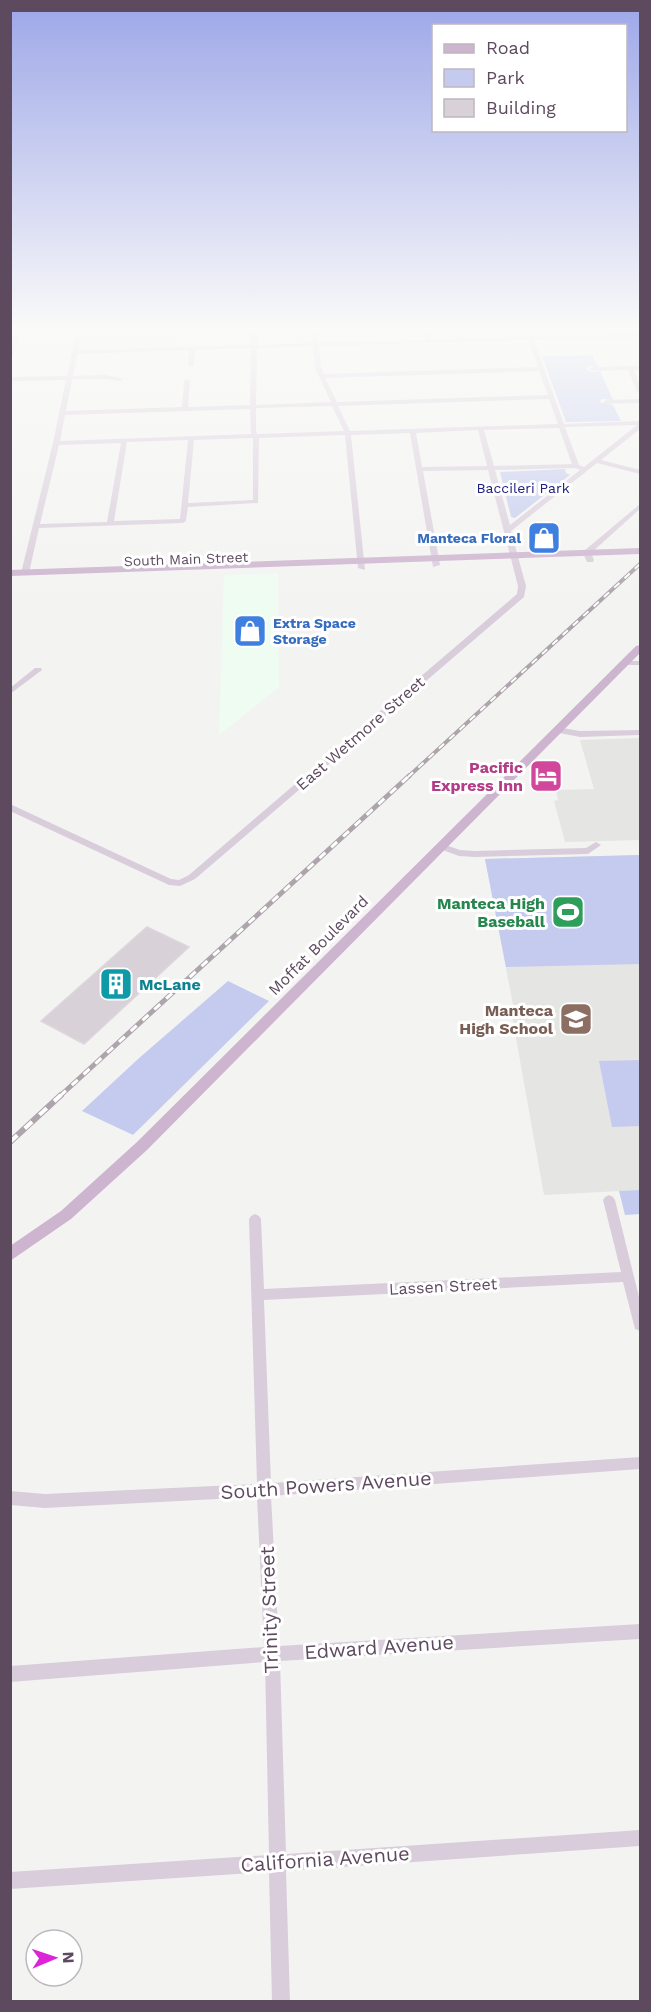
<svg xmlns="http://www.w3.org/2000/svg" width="651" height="2012" font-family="'Work Sans',sans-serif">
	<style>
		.commercial { fill: #eefcf1 }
		.education { fill: #e5e5e4 }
		.green { fill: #c4cbee }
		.building { fill: #d9d1d8; stroke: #ddd6dc; stroke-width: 1.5 }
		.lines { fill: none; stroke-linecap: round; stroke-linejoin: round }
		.minor { fill: #d9cddb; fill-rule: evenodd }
		.major { fill: #cdb4cf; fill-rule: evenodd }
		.rail-far2-casing { stroke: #ada4ac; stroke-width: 4 }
		.rail-far1-casing { stroke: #ada4ac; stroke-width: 5 }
		.rail-casing { stroke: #ada4ac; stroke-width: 6 }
		.rail-far2 { stroke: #fff; stroke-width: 2; stroke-dasharray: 7; stroke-linecap: butt }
		.rail-far1 { stroke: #fff; stroke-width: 3; stroke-dasharray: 8; stroke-linecap: butt }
		.rail { stroke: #fff; stroke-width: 4; stroke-dasharray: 10; stroke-linecap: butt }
		.labels { text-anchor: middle; stroke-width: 6; stroke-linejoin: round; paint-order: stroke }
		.far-park-label { font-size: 14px; fill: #1d217f; stroke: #fff }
		.far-shop-label { font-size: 14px; font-weight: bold; fill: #366cbe; stroke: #fff; text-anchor: end }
		.far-street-label { font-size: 14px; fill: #5d4a5f; stroke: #fff }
		.street-label { font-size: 16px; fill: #5d4a5f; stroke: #fff }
		.hotel-label { font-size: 16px; font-weight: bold; fill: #b23c85; stroke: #fff; text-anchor: end }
		.leisure-label { font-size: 16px; font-weight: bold; fill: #27864d; stroke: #fff; text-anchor: end }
		.culture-label { font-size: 16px; font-weight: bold; fill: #0d838f; stroke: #fff; text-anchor: start }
		.education-label { font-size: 16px; font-weight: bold; fill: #785e54; stroke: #fff; text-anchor: end }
		.near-street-label { font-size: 20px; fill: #5d4a5f; stroke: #fff }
	</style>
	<rect width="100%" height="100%" fill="#f3f4f2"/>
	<path class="commercial" d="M278,573l1,114 -60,48 5,-160z"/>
	<g class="education">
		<path d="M86,326h121l-32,15 -8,6 -83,3 -4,-2z"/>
		<path d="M640,738v102l-75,2 -11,-41 4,-1 -2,-10 38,-1 -14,-49z"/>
		<path d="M640,855v335l-96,5 -33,-185h3l-29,-151z"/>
	</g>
	<g class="green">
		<path d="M592,355l6,12 -9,-1 -3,3 6,3 8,-1 13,29 -11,-1 -3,3 14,3 8,16 -55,1 -24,-66z"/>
		<path d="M565,469l1,4 4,2 -55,43 -4,-1 -11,-45z"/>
		<path d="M640,855v109l-134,3 -21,-108z"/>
		<path d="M228,981l41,20 -136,134 -51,-24 56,-52z"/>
		<path d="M640,1060v66l-28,1 -13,-66z"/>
		<path d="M640,1190v24l-15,1 -6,-24z"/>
	</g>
	<path class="building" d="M147,927l42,20 -105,97 -43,-23z"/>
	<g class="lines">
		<g class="minor">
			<path d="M16,326h6l-9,30 -3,2v-13z"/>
			<path d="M77,326h6l-5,24 173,-5v-19h6v19l56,-2 -2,-17h6l1,17 108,-3 -4,-14h6l3,14 25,-1 -4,-13h6l3,13 66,-2 -4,-11h6l4,11 107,-4v4l-106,3 30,84 76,-3v8l-39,31 39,10v4l-43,-11 -86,68 15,55 -2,11 -329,282 -15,7 -11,-1 -159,-74v-7l161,75 8,1 10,-5 328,-281 1,-8 -30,-116 -65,1 17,94 -7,2 -23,-134 -59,2 14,135 -7,-2 -13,-133 -86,3 -1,65 -70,4 -2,14 -3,2 -144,5 -10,45 -7,2 -1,-2 32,-130 13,-63 -56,1v-4l57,-1 5,-23 -2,-1 2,-1zM528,340l10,27 -214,7 -3,-6 -2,-22zM313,346l2,22 16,34 -75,3 1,-57zM251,348l-1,57 -62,2 2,-26 -3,-2 -3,2 -2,26 -116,4 6,-32h33l16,2 3,-2 -19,-4 -32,1 4,-22 112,-4 -1,15 3,2 3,-2 1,-15zM539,371l9,24 -211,7 -12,-24zM549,399l9,25 -208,7 -12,-25zM332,406l12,25 -87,3 -1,-3v-23zM250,409l1,25 -191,7 5,-26zM637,425l-53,42 -5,-2 -14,-38zM559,428l13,36 -78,2 -10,-36zM478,430l9,36 -65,1 -6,-34zM253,438v62l-65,3 6,-63zM188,440l-8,79 -66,2 13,-79zM121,443l-14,79 -67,2 19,-79zM575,468l5,2 -70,55 -15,-55z"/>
			<path d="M640,366v4h-6l6,15v8l-3,-2 -9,-21 -36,1 -3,-2 3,-2z"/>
			<path d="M640,399v4l-34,1 -3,-2 3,-2z"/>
			<path d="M640,504v5l-49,44 3,7 -1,2h-6l-4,-9 1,-2z"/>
			<rect x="622" y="661" width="18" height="4"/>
			<path d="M35,668h6l1,2 -32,24v-6z"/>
			<path d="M557,727l23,4 60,-1v5l-60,2 -26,-5v-4z"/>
			<path d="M596,842l5,3 -13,9 -113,3 -16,-1 -22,-8 -2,-2 5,-3 20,7 15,1 111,-3z"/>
			<path d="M609,1195l4,2 2,3 25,101v30l-5,-2 -1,-4 -11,-43 -359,18 7,183 369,-26v12l-369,27 8,150 361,-22v15l-360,22 6,193 354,-24v16l-354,25 4,131h-18l-3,-130 -259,17v-17l259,-17 -4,-193 -255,20v-16l254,-19 -7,-150 -212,11 -35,-3v-14l35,3 212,-10 -8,-265 2,-3 4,-2 4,2 2,3 3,70 357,-17 -18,-72 2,-3z"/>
		</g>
		<g class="major">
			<path d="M640,548v6l-630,22v-6z"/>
			<path d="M640,645v8l-493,497 -76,69 -61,42v-15l51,-35 76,-69 499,-496z"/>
		</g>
		<g class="rail-far2-casing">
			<path id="rail-far2" d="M408,777l232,-213"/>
		</g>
		<g class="rail-far1-casing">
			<path id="rail-far1" d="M60,1096l349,-320"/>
		</g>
		<g class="rail-casing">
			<path id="rail" d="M10,1142l51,-47"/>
		</g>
		<use href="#rail-far2" class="rail-far2"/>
		<use href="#rail-far1" class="rail-far1"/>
		<use href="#rail" class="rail"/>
	</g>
	<linearGradient id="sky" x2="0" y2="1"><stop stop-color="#9da7e8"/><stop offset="0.54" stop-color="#fafaf9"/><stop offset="1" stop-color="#fafaf9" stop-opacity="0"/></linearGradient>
	<rect width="651" height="608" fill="url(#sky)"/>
	<defs>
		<g id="shop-square" transform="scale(1.725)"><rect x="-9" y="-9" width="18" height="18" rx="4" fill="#3f7fe0" stroke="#fff"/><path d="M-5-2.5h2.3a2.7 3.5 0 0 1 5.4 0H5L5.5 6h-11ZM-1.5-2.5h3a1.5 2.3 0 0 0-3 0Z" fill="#fff"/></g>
		<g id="hotel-square" transform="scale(1.725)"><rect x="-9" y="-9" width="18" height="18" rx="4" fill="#d1479c" stroke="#fff"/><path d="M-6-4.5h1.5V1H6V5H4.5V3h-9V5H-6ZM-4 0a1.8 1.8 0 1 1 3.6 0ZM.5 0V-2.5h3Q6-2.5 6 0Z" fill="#fff"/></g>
		<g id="stadium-square" transform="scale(1.725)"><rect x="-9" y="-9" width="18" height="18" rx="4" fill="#2e9e5b" stroke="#fff"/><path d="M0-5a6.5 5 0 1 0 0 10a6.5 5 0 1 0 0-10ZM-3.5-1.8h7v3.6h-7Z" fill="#fff"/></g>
		<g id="building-square" transform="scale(1.725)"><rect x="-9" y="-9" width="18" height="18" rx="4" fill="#0f9aa8" stroke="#fff"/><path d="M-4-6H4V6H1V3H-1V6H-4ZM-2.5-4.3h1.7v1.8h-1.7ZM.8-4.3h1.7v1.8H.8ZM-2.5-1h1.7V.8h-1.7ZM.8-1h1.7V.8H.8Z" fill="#fff"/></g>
		<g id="school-square" transform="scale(1.725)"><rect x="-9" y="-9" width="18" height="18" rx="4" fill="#8d6e63" stroke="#fff"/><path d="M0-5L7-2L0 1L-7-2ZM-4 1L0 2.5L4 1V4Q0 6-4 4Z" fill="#fff"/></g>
	</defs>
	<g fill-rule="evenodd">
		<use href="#shop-square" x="544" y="538"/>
		<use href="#shop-square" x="250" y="631"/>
		<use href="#hotel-square" x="546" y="776"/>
		<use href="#stadium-square" x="568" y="912"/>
		<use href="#building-square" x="116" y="984"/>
		<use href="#school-square" x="576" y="1019"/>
	</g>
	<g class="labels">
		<g class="far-park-label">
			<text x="523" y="493">Baccileri Park</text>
		</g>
		<g class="far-shop-label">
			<text x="521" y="543">Manteca Floral</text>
			<text x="273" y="628" text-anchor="start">Extra Space<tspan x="273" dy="16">Storage</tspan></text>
		</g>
		<g class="far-street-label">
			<text transform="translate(186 559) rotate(-2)" y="5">South Main Street</text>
		</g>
		<g class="street-label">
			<text transform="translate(360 733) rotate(-41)" y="6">East Wetmore Street</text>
			<text transform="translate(318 945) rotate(-45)" y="6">Moffat Boulevard</text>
			<text transform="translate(443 1286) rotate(-3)" y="6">Lassen Street</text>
		</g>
		<g class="hotel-label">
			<text x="523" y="773">Pacific<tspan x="523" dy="18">Express Inn</tspan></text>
		</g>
		<g class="leisure-label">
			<text x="545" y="909">Manteca High<tspan x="545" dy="18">Baseball</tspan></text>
		</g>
		<g class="culture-label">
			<text x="139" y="990">McLane</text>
		</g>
		<g class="education-label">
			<text x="553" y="1016">Manteca<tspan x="553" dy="18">High School</tspan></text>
		</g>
		<g class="near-street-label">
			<text transform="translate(326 1485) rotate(-4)" y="7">South Powers Avenue</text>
			<text transform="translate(269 1610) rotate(-92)" y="7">Trinity Street</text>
			<text transform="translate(379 1647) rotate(-4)" y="7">Edward Avenue</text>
			<text transform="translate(325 1859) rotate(-4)" y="7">California Avenue</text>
		</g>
	</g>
	<rect width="651" height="2012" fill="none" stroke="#5d4a5f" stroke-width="24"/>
	<rect x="432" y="24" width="195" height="108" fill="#ffffff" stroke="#beb7bf" stroke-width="1.5"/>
	<rect x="444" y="44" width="30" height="9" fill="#cdb4cf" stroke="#beb7bf" stroke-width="1.5"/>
	<text x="486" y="54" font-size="18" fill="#5d4a5f">Road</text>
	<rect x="444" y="69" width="30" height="18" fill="#c4cbee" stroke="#beb7bf" stroke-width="1.5"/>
	<text x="486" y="84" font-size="18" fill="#5d4a5f">Park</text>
	<rect x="444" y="99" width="30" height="18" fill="#d9d1d8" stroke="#beb7bf" stroke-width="1.5"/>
	<text x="486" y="114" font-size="18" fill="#5d4a5f">Building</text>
	<g transform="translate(54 1958) rotate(88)"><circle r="28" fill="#ffffff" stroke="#beb7bf" stroke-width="1.5"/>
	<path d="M0-4.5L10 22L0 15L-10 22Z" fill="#dd24d9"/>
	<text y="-9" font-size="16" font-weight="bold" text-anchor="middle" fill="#5d4a5f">N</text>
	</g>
</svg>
